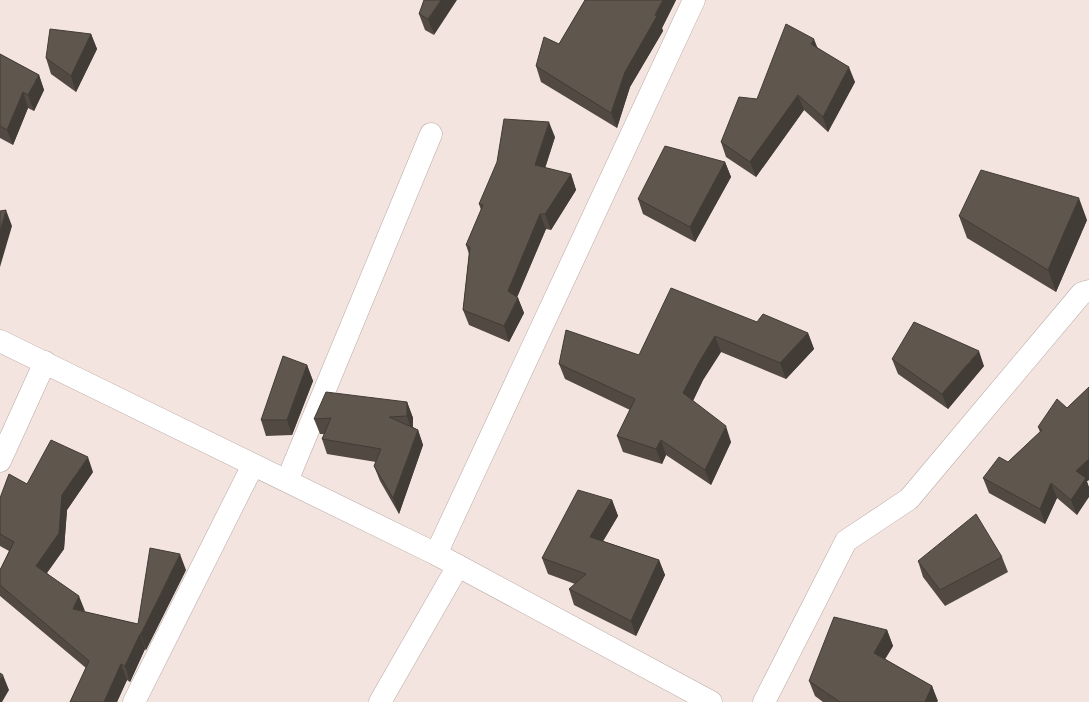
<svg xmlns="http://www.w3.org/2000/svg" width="1089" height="702" font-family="'Archivo Narrow',sans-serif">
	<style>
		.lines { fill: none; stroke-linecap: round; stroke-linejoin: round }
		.street-casing { stroke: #b9a9a4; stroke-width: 23 }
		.street { stroke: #fff; stroke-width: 22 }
		.wall { fill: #524a42 }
		.shaded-wall { fill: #423c36 }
		.building { fill: #5f564d; stroke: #423c36 }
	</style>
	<rect width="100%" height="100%" fill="#f4e4df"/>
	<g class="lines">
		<g class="street-casing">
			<g id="street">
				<path d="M0,341l436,213 275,148"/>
				<path d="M0,461l45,-99"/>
				<path d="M287,481l144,-347"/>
				<path d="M436,554l258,-554"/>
				<path d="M134,702l119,-237"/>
				<path d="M380,702l78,-136"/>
				<path d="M764,702l82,-161 63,-42 173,-206 7,-2"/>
			</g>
		</g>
		<use href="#street" class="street"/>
	</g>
	<g class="wall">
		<path d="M424,0l10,35 -9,-5 -6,-16z"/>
		<path d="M585,0h91l-14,28 1,3 -33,56 -13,41 -76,-46 -5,-16 23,-22z"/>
		<path d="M91,34l6,15 -21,43 -25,-18 -5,-16z"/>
		<path d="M818,48l37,34 -27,50 -24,-22 -48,67 -30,-20 -5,-15 36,-43z"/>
		<path d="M0,54l39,21 5,15 -10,21 -6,-3 -15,37 -13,-7z"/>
		<path d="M555,137l-10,31 26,6 5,16 -25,40 -5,-1 -29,68 1,1 6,15 -15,29 -40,-17 -6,-15 6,-56 -3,-9 15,-35 -2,-6z"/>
		<path d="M725,162l6,15 -36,65 -52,-28 -5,-15z"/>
		<path d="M959,216l128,4 -31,72 -89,-54z"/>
		<path d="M757,322l51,11 6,16 -28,30 -65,-27 -18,28 -10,21 38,41 -20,43 -45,-30 -4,9 -39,-12 -6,-16 13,-26 -65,-31 -6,-15 80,-9z"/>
		<path d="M892,359l92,7 -36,43 -50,-35z"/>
		<path d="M307,365l6,16 -21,54 -26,1 -5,-16z"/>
		<path d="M1089,387v93l-2,1 -10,34 -20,-17 -12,26 -56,-31 -6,-15 25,-16 32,-30 -2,-5 29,-19z"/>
		<path d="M407,402l6,16v9l5,3 5,15 -24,69 -19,-33 -6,-15 2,-4 -49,-8 -5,-15 2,-5h-4l-6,-15z"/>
		<path d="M93,472l-26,38 -3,39 -17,24 38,39 53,12 48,-54 -40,80 -1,-1 -15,33 -3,-2 -10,22h-47l16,-34 -86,-72v-26l9,-19 -9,-5v-48l27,-14z"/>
		<path d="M612,500l6,16 -15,25 56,19 6,15 -29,61 -62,-31 -5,-16 6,-5 -27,-10 -6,-16z"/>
		<path d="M1002,557l6,15 -63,34 -22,-29 -5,-16z"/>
		<path d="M887,630l6,16 -8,13 47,27 5,16h-114l-8,-6 -6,-15z"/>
	</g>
	<g class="shaded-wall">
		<path d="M441,0h16l-23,35 -6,-16z"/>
		<path d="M663,0h13l-14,28 1,3 -33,56 -13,41 -6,-15 14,-41z"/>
		<path d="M91,34l6,15 -21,43 -5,-16z"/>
		<path d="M814,39l6,15 -9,-10z"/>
		<path d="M849,67l6,15 -27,50 -5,-15z"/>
		<path d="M39,75l5,15 -10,21 -6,-16z"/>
		<path d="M23,92l5,16 -15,37 -6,-15z"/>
		<path d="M798,95l6,15 -48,67 -6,-15z"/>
		<path d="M549,122l6,15 -14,44 -6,-16z"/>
		<path d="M725,162l6,15 -36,65 -5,-15z"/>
		<path d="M571,174l5,16 -25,40 -6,-16z"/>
		<path d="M1079,198l8,22 -31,72 -8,-22z"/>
		<path d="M6,210l6,16 -12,41v-36z"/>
		<path d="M540,214l6,15 -33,78 -5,-16z"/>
		<path d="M518,298l6,15 -15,29 -5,-16z"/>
		<path d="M808,333l6,16 -28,30 -6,-16z"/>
		<path d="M715,336l6,16 -18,28 -14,29 -6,-16 15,-29z"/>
		<path d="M979,351l5,15 -36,43 -6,-15z"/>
		<path d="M307,365l6,16 -21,54 -5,-15z"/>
		<path d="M407,402l6,16 -1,14 -5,-16z"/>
		<path d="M726,426l5,16 -20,43 -6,-15z"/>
		<path d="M418,430l5,15 -24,69 -6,-16z"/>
		<path d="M661,440l5,15 -4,9 -6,-15z"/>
		<path d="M88,457l5,15 -26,38 -3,39 -23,32 -5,-15 26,-71z"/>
		<path d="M1089,459v21l-2,1 2,6v10l-12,18 -6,-15 5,-29z"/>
		<path d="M1051,483l6,15 -12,26 -5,-15z"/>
		<path d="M612,500l6,16 -22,37 -6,-16z"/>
		<path d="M180,554l6,16 -40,80 -5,-16z"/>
		<path d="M659,560l6,15 -29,61 -5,-15z"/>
		<path d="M79,596l6,15 -12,-2z"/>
		<path d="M887,630l6,16 -14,23 -5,-16z"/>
		<path d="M140,634l5,15 -15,33 -5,-16z"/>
		<path d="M121,664l6,16 -10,22h-13z"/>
		<path d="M3,675l6,15 -7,12h-2v-22z"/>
		<path d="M932,686l6,15 -1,1h-12z"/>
	</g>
	<g class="building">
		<path d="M424,0h17l-13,19 -9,-5z"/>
		<path d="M585,0h78l-8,15 2,1 -32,56 -14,41 -75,-47 8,-29 15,7z"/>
		<path d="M786,24l28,15 -3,5 38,23 -26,50 -25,-22 -48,67 -29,-20 18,-45 18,2z"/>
		<path d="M50,29l41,5 -20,42 -25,-18z"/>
		<path d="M0,54l39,21 -11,20 -5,-3 -16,38 -7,-4z"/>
		<path d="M504,119l45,3 -14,43 36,9 -26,40h-5l-32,77 10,7 -14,28 -41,-16 7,-63 -4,-2 17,-40 -4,-1 18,-42z"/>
		<path d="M665,146l60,16 -35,65 -52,-28z"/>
		<path d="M981,170l98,28 -31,72 -89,-54z"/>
		<path d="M6,210l-6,21v-20z"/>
		<path d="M671,288l86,34 6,-8 45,19 -28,30 -65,-27 -17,28 -15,29 43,33 -21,44 -44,-30 -5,9 -39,-13 18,-37 -76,-35 7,-34 73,25z"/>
		<path d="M914,322l65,29 -37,43 -50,-35z"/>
		<path d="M283,356l24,9 -20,55h-26z"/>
		<path d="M1089,387v72l-13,12 10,7 -15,22 -20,-17 -11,26 -57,-31 16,-21 9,5 34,-32 -4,-3 19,-28 10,9z"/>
		<path d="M326,392l81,10v14l-18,1 29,13 -25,68 -19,-32 7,-17 -59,-10 9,-21 -17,1z"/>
		<path d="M51,440l37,17 -26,38 -3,38 -23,33 43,30 -6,13 65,15 12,-76 30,6 -39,80h-1l-15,32 -4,-2 -17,38h-34l19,-41 -89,-76v-15l14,-28 -14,-8v-36l9,-24 18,10z"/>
		<path d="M578,490l34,10 -22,37 69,23 -28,61 -62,-32 17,-15 -44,-16z"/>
		<path d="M976,514l26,43 -62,33 -22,-29z"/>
		<path d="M834,617l53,13 -13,23 58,33 -7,16h-85l-31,-21z"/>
		<path d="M0,673l3,2 -3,5z"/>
	</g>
</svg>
